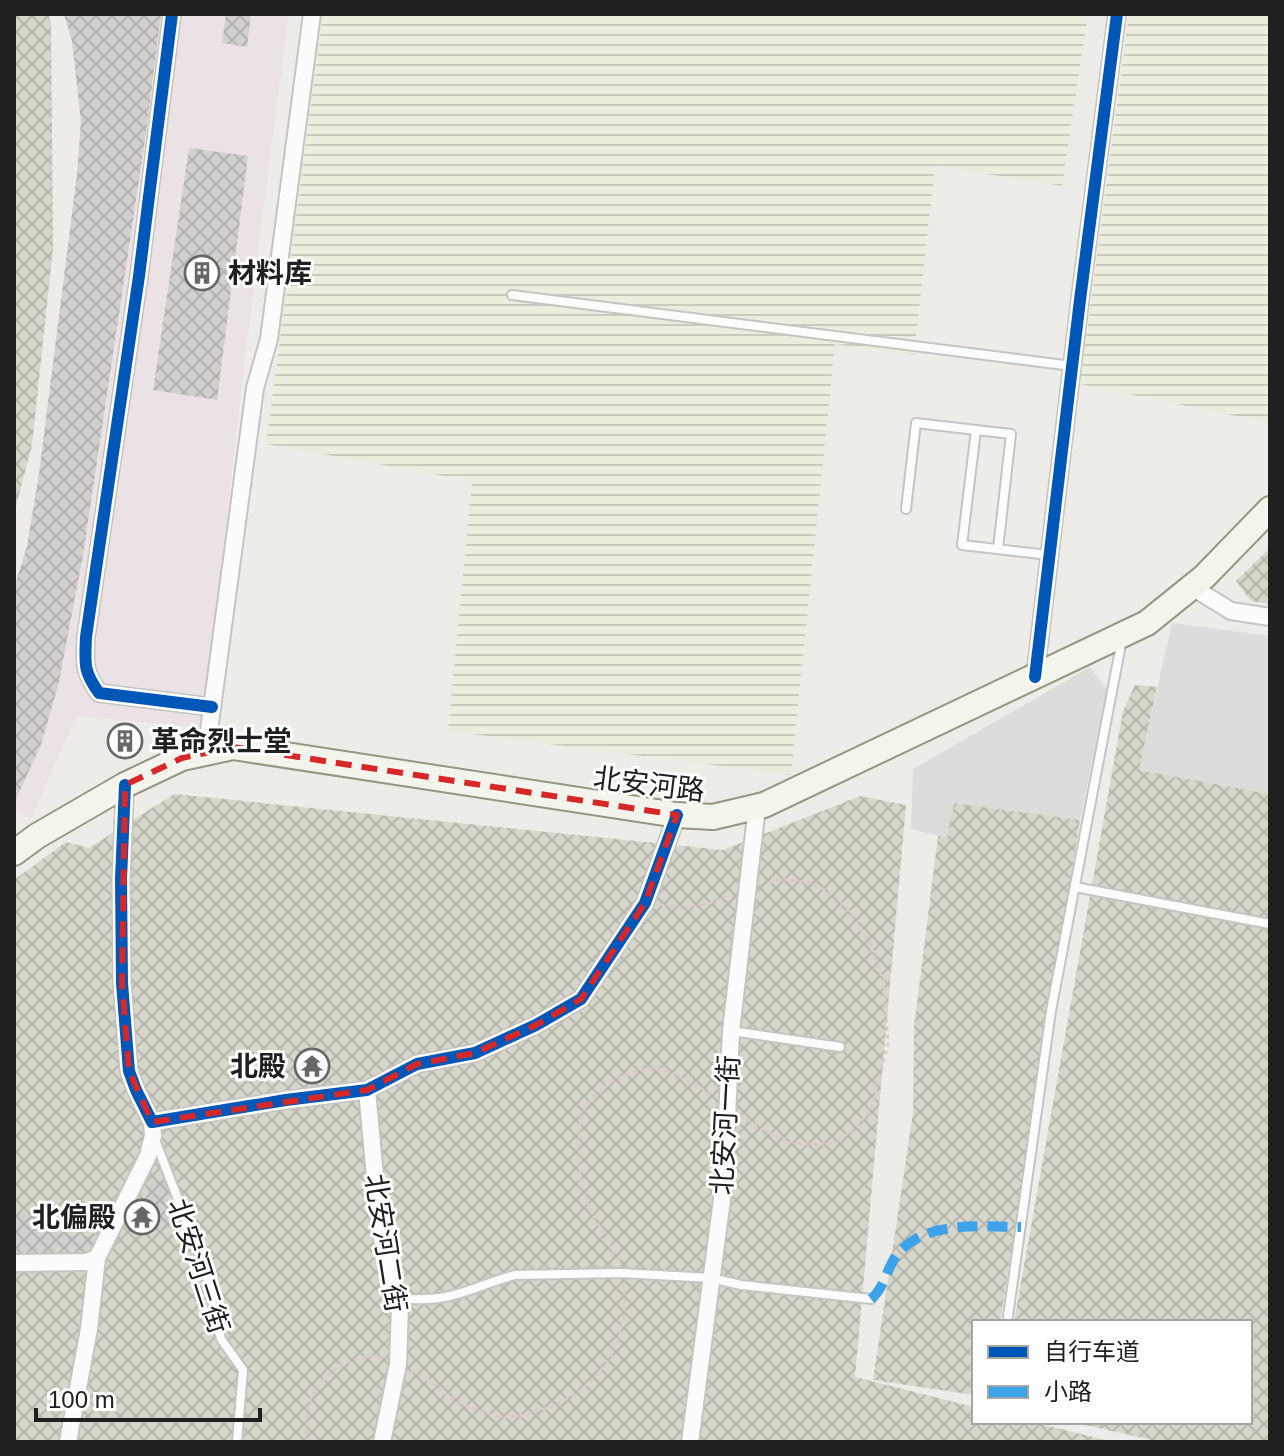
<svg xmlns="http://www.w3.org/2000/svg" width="1284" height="1456" font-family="Arial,'Noto Sans SC',sans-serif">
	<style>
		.residential { fill: #dddcda }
		.industrial { fill: #ebe2e6 }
		.construction { fill: url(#construction-cross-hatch) }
		.farmland { fill: url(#farmland-rules) }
		.building { fill: url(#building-cross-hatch) }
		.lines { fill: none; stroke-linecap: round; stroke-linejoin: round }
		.service-casing { stroke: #c5c4c3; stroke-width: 12 }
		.minor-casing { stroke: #c5c4c3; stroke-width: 20 }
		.secondary-casing { stroke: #959781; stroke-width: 28 }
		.path { stroke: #d7cbc8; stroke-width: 3; stroke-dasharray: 4 4; stroke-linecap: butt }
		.service { stroke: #fcfcfc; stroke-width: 8 }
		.minor { stroke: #fcfcfc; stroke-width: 16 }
		.secondary { stroke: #f3f4eb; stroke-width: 24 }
		.quiet { stroke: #3da2ea; stroke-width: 10; stroke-dasharray: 20 10; stroke-linecap: butt }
		.cycleway-casing { stroke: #fff; stroke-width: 17 }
		.cycleway { stroke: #0057b8; stroke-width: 12 }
		.marked { fill: none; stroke: #d62828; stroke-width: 6; stroke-dasharray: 16 10; stroke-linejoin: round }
		.labels { text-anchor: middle; stroke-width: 6; stroke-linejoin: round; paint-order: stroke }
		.poi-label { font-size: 28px; font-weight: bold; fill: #202020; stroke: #fff; text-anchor: start }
		.street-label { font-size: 28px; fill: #202020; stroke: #fff }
	</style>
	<defs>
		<pattern id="construction-cross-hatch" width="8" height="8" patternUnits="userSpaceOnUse" patternTransform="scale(2)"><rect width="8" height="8" fill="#d6d6ca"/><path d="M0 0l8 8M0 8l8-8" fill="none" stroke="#b7b7ad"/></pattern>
		<pattern id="farmland-rules" width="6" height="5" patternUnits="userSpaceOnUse" patternTransform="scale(2)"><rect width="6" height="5" fill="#eceddc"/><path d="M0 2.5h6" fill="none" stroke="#cacbbc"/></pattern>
		<pattern id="building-cross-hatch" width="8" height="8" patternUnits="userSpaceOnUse" patternTransform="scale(2)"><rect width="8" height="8" fill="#d2d0cd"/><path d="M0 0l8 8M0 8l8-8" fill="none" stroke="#b4b2b0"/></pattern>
	</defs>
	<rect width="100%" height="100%" fill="#eeece8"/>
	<g class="residential">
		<path d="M1172,623l98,13v158l-131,-24z"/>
		<path d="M1090,667l17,22 -27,131 -126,-17 -7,35 -36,-9 2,-60z"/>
	</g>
	<path class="industrial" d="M64,14h225l-31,235 -56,479 -126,-12 -45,103 -16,-8 -1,2v-224l13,-43 12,-72 38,-300 4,-53 -9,-80z"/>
	<g class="construction">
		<path d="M14,14h34l3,7 2,227 -21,197 -18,69z"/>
		<path d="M1270,548v56l-19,-3 -15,-20z"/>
		<path d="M1135,685l22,2 -18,83 131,24v648h-109l-89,-20h178v-100h-236l109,-611z"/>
		<path d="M174,794l549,56 137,-54 46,9 -51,572 119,30v15h59l80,20h-1099v-562l52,-38 23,6z"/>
		<path d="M954,803l126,17 -80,502h-26v73l-101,-15 40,-267 1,-86 24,-191 9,1z"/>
	</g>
	<g class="farmland">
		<path d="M323,14h765l-26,172 -127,-20 -21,189 -79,-11 -44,431 -343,-44 24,-250 -206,-37z"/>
		<path d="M1129,14h141v409l-190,-39z"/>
	</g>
	<g class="building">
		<path d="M64,14h97l-15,119 -63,422 -24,127 -18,63 -27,58v-215l13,-42 12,-72 38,-300 4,-53 -9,-80z"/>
		<path d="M226,14h25l-4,33 -25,-4z"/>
		<path d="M189,148l59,8 -31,244 -64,-10z"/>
		<path d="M121,729l11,2 -4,21 -11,-1z"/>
		<path d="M319,1053l2,25 -16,1 -2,-24z"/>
		<path d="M149,1181h15l2,6 -1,22h9l3,7v13l-42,-1 2,-21h10z"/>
		<path d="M18,1212l43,6 -2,15 34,4 -1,7 -3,5 -5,2 -27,-3 -1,3 -42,1z"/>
	</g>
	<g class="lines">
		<g class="service-casing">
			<g id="service">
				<path d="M512,295l560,71"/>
				<path d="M976,430l35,4 -13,115"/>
				<path d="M906,509l10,-86 60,7 -14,115 87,10"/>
				<path d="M1075,887l195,37"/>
				<path d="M732,1031l108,16"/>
				<path d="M155,1140l50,129 16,70 22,31 -6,72"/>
				<path d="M399,1299c13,0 27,1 40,-1 26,-3 50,-17 76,-23l106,-2 90,5 30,7 130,14"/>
				<path d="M1008,1316l43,-305 71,-372"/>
			</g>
		</g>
		<g class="minor-casing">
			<g id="minor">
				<path d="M172,14l-33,262 -53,361c-1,26 -3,34 13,56l113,14"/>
				<path d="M1192,587l39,24 39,6"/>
				<path d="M1035,677l45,-377 37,-286"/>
				<path d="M206,753l49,-365 14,-49 43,-325"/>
				<path d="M125,785l-4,94 1,104 7,88 7,19 16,32 134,-22 81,-10 50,-26 58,-11 61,-28 45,-26 64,-96 32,-88"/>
				<path d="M367,1090l13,141 20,75 -2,58 -16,78"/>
				<path d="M14,1263l72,-1 11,-4"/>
				<path d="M68,1442l21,-113 8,-71 51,-102 5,-20 -1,-14"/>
				<path d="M690,1442l34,-258 7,-153 26,-224"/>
			</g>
		</g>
		<g class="secondary-casing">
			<path id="secondary" d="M14,853l23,-17 88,-51 57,-27 51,-11 444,68 36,2 51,-12 383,-182 57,-46 66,-68"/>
		</g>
		<g class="path">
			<path d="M661,905c27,6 44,1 69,-10"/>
			<path d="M741,1114l20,15 28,12 26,4 22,-4 18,-12 16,-19 17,-66 -4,-61 -15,-41 -15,-24 -19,-22 -23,-13 -30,-4 -18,5"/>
			<path d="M619,1261c-18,-31 -37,-60 -41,-96 -2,-15 -1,-41 6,-55 13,-24 50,-46 78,-40 17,4 34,16 50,24"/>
			<path d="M411,1371c5,3 11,5 16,9 9,5 16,13 25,18 14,9 42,20 58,19 10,0 21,-4 30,-7 56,-16 93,-68 83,-126"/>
			<path d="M306,1442c1,-12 0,-26 3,-38 9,-29 43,-53 73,-46"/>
		</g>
		<use href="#service" class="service"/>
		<use href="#minor" class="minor"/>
		<use href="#secondary" class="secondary"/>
		<path class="quiet" d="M871,1299c15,-12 16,-35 29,-48 30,-31 81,-24 121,-24"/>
		<g class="cycleway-casing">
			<g id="cycleway">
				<path d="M172,14l-33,262 -53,361c-1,26 -3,34 13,56l113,14"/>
				<path d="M1035,677l45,-377 37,-286"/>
				<path d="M125,785l-4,94 1,104 7,88 7,19 16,32 134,-22 81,-10 50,-26 58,-11 61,-28 45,-26 64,-96 32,-88"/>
			</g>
		</g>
		<use href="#cycleway" class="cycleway"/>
	</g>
	<path class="marked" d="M233,747l444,68 -32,88 -64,96 -45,26 -61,28 -58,11 -50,26 -215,32 -23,-51 -7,-88 3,-198 57,-27z"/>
	<defs>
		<g id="building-ring" transform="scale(1.8)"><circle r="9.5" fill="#fff" stroke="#686766" stroke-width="1.5"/><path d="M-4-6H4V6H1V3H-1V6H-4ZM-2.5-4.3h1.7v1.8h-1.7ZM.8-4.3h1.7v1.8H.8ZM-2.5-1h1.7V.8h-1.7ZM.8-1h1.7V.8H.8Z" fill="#686766"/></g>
		<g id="temple-ring" transform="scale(1.8)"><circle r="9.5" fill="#fff" stroke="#686766" stroke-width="1.5"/><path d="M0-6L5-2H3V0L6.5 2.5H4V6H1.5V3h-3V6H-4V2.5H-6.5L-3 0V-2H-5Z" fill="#686766"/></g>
	</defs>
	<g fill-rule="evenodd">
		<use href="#building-ring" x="202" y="273"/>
		<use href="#building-ring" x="125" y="741"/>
		<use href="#temple-ring" x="312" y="1066"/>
		<use href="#temple-ring" x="142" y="1217"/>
	</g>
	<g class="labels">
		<g class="poi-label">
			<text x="228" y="283">材料库</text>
			<text x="151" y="751">革命烈士堂</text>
			<text x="286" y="1076" text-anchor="end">北殿</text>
			<text x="116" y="1227" text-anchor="end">北偏殿</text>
		</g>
		<g class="street-label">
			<text transform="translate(649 784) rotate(7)" y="10">北安河路</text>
			<text transform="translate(725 1125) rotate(-87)" y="10">北安河一街</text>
			<text transform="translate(386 1243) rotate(81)" y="10">北安河二街</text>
			<text transform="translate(199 1266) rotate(72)" y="10">北安河三街</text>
		</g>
	</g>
	<rect width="1284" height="1456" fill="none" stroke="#202020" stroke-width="32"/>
	<rect x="972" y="1320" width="280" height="104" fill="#ffffff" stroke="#a6a6a6" stroke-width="2"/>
	<rect x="988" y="1346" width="40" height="12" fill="#0057b8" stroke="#a6a6a6" stroke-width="2"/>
	<text x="1044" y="1360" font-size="24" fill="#202020">自行车道</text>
	<rect x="988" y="1386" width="40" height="12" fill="#3da2ea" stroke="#a6a6a6" stroke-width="2"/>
	<text x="1044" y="1400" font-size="24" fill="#202020">小路</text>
	<path d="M36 1408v12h224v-12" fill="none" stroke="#202020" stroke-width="4"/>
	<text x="48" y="1408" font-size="24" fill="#202020" stroke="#ffffff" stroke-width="6" paint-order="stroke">100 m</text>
</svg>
